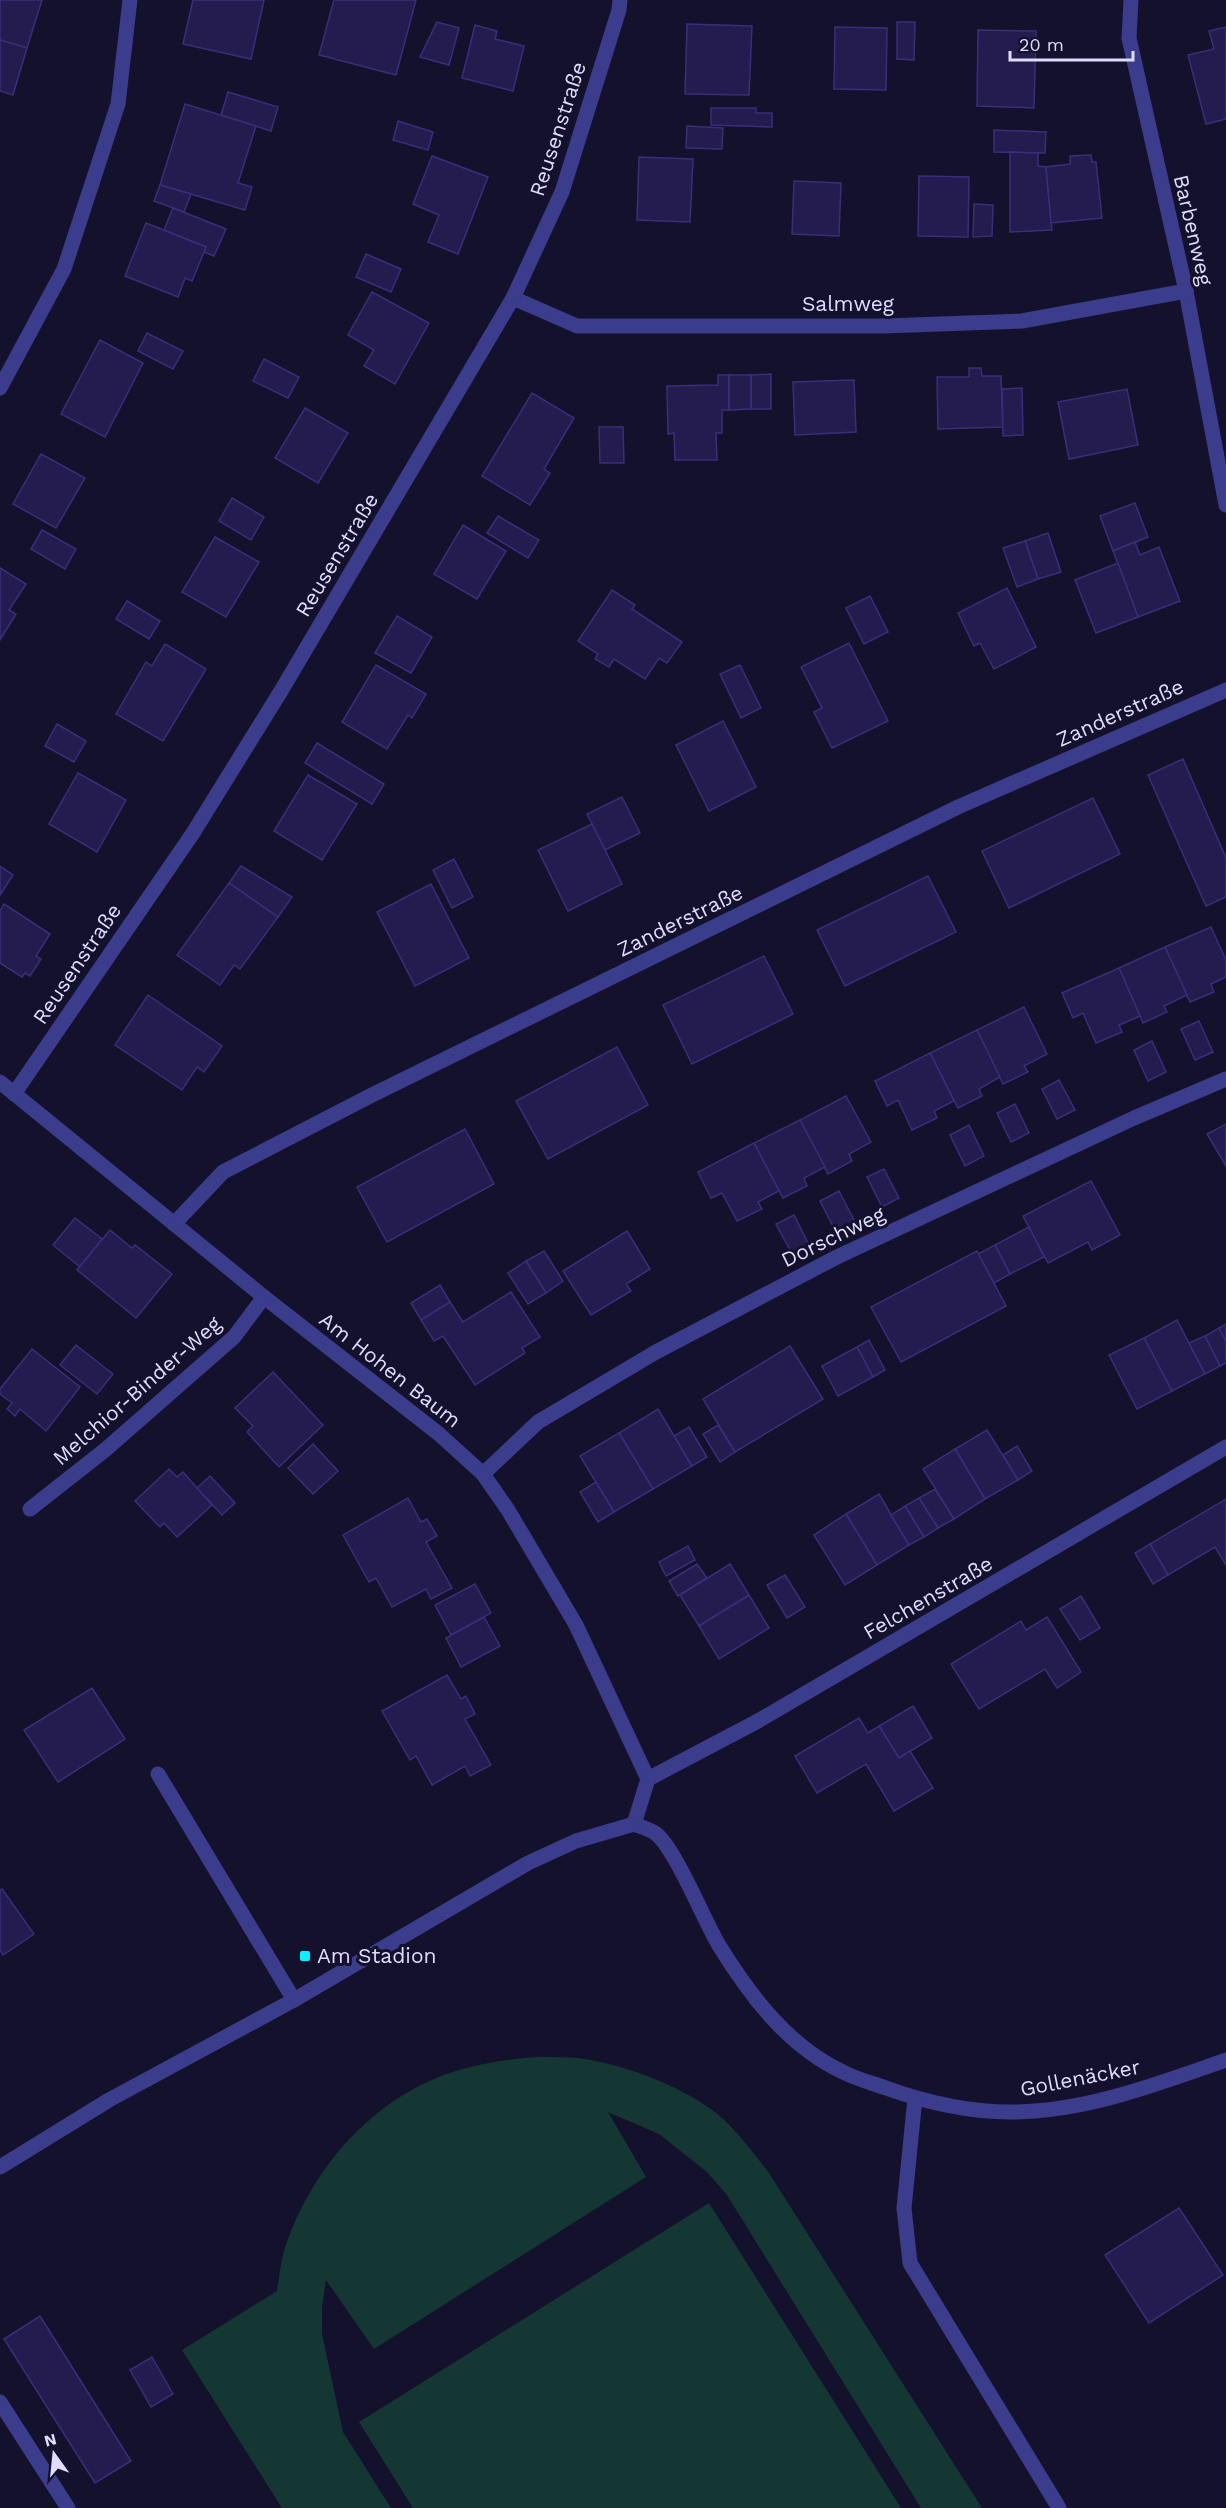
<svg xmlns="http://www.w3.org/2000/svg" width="1226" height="2508" font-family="'Work Sans',sans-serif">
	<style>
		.green { fill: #143734 }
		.building { fill: #241c4e; stroke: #3a2e7a; stroke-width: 1.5 }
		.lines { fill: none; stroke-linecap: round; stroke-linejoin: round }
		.minor { stroke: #3b3c8c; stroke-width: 15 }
		.poi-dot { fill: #08f1ff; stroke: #14112c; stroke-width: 2 }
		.labels { text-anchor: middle; stroke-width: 6; stroke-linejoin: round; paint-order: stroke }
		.street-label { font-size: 21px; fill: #dfdcff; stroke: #14112c }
		.poi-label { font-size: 21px; fill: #dfdcff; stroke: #14112c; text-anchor: start }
	</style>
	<rect width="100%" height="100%" fill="#14112c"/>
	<g class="green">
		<path d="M536,2057c14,0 28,0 42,1 44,6 96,25 133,51 22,16 39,40 56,61l215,338h-61l-194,-313 -20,-23 -48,-38 -51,-22 38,65 -272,172 -48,-69 -4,27v27l21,98 48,76h-109l-100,-158 95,-59c2,-12 3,-24 6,-36 22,-75 78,-145 151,-176 33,-14 67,-19 102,-22z"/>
		<path d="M709,2203l192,305h-488l-54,-86z"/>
	</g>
	<g class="building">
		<path d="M0,0h42l-15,48 -27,-8z"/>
		<path d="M193,0h71l-13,59 -68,-15z"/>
		<path d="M334,0h82l-20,75 -77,-20z"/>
		<path d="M437,22l22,6 -10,37 -29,-8z"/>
		<path d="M897,22h18l-1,38 -17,-1z"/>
		<path d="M687,24l65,2 -3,69 -64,-1z"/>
		<path d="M475,25l22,6 -2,8 29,7 -11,45 -51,-13z"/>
		<path d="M835,27l52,1 -1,62 -52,-1z"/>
		<path d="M1226,27v92l-20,5 -18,-69 26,-6 -5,-18z"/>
		<path d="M978,30l58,1 -2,77 -57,-2z"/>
		<path d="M0,40l27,8 -14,47 -13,-4z"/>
		<path d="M228,92l50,15 -7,24 -50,-16z"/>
		<path d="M185,104l71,22 -18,57 14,4 -7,23 -85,-25z"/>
		<path d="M711,108h45v5h16v14l-61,-2z"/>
		<path d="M398,121l35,11 -5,18 -35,-10z"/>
		<path d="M687,126l36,2 -1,21 -36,-1z"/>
		<path d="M994,130l52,2 -1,21 -51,-1z"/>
		<path d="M1010,152l28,1v13l8,1 6,63 -42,2z"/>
		<path d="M1091,155l1,7h4l6,56 -51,5 -5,-56 24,-3v-8z"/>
		<path d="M432,156l56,21 -30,77 -30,-12 11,-27 -26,-11z"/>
		<path d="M639,157l54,2 -3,63 -53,-2z"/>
		<path d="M919,176l50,1 -1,60 -50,-1z"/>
		<path d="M794,181l47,2 -2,53 -47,-2z"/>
		<path d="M160,185l31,9 -7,18 -30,-11z"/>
		<path d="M974,204l19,1 -1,31 -19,1z"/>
		<path d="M173,208l53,21 -12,27 -10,-4 2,-5 -42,-17z"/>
		<path d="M146,223l60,24 -14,34 -7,-3 -7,19 -53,-21z"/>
		<path d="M366,254l35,15 -10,23 -35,-15z"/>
		<path d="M372,292l57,31 -34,61 -31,-18 10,-16 -26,-15z"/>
		<path d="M147,333l36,18 -10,18 -35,-18z"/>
		<path d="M100,340l43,23 -38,74 -44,-23z"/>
		<path d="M264,359l35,18 -11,21 -35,-17z"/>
		<path d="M969,368h12l1,8h19l2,51 -65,2 -1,-52h32z"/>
		<path d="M771,374v35h-20v-34z"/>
		<path d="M718,375h11v35h-7v23h-6l1,27h-42l-1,-27 -6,1 -1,-48 51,-1z"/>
		<path d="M729,375h22v34l-22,1z"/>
		<path d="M854,380l2,52 -61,3 -2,-53z"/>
		<path d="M1022,388l1,47 -20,1 -1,-47z"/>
		<path d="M1127,389l11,56 -69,14 -11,-57z"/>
		<path d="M532,393l42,25 -30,51 6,4 -20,32 -48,-29z"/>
		<path d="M305,408l43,25 -30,50 -43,-25z"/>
		<path d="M599,427h24l1,36h-24z"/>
		<path d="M41,454l44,24 -29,50 -43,-24z"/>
		<path d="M232,498l32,19 -13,23 -32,-19z"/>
		<path d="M1135,503l13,34 -35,14 -13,-35z"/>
		<path d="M498,516l41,24 -11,18 -41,-25z"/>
		<path d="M463,525l43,26 -29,48 -43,-25z"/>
		<path d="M42,530l34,19 -11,20 -34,-20z"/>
		<path d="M1048,533l13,39 -23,7 -13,-38z"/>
		<path d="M215,537l44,25 -33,55 -44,-25z"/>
		<path d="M1025,541l13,38 -21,8 -14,-39z"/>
		<path d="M1135,542l5,13 19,-8 21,54 -42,16 -25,-66z"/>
		<path d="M1118,563l20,54 -42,16 -21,-53z"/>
		<path d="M0,568l26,16 -17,26 7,4 -16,26z"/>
		<path d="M1007,588l29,59 -42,22 -14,-26 -6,3 -16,-33z"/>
		<path d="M612,590l23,15 -3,4 50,33 -15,21 -8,-5 -14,21 -31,-20 -5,8 -14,-8 3,-5 -20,-13z"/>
		<path d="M870,596l18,36 -24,12 -18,-36z"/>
		<path d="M127,601l33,20 -11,18 -33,-20z"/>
		<path d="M397,616l35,21 -21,36 -36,-20z"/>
		<path d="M849,643l39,78 -56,27 -18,-36 8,-4 -21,-41z"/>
		<path d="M165,644l41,25 -43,72 -47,-27 30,-52 6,4z"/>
		<path d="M376,665l50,29 -14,24 -4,-3 -21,34 -45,-27z"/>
		<path d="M740,665l21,43 -20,10 -21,-44z"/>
		<path d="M723,721l33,66 -47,24 -33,-66z"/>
		<path d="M57,724l29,17 -12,21 -29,-16z"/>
		<path d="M317,743l67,41 -12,20 -67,-41z"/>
		<path d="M1183,759l43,99v39l-20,9 -58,-131z"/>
		<path d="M78,773l48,27 -29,52 -48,-28z"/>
		<path d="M308,775l49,29 -35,56 -48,-29z"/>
		<path d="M622,797l18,36 -35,17 -18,-36z"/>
		<path d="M1093,798l27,56 -111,54 -27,-57z"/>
		<path d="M592,824l30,60 -54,27 -30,-61z"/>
		<path d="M454,859l19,38 -21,11 -19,-38z"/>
		<path d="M0,866l13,9 -13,20z"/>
		<path d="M241,866l51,31 -14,20 -49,-34z"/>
		<path d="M928,876l28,56 -111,54 -28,-56z"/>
		<path d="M229,883l49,34 -38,52 -6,-4 -14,20 -43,-30z"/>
		<path d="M431,884l38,74 -54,28 -38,-74z"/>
		<path d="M4,904l46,30 -14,22 5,3 -11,17 -5,-3 -3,4 -22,-14v-52z"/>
		<path d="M1211,927l15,33v17l-15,7 3,8 -24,10 -25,-55z"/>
		<path d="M1165,947l22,48 -23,11 3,6 -24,11 -24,-55z"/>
		<path d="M764,956l29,58 -101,50 -29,-59z"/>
		<path d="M1119,968l21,48 -21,9 3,7 -26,11 -13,-30 -10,5 -11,-25z"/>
		<path d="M148,995l74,51 -18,26 -7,-5 -15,23 -67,-45z"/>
		<path d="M1024,1007l23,47 -23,12 4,6 -25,12 -26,-54z"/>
		<path d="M1199,1021l14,31 -18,8 -14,-31z"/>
		<path d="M977,1030l23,47 -21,12 3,7 -24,12 -28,-55z"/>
		<path d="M1152,1041l14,31 -18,9 -14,-31z"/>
		<path d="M617,1047l31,58 -100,54 -32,-58z"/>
		<path d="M930,1053l24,48 -20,10 3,7 -25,12 -14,-30 -11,6 -12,-25z"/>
		<path d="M1059,1080l16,30 -18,9 -15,-30z"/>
		<path d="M846,1096l25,46 -22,12 3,7 -24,13 -28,-54z"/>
		<path d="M1015,1104l14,29 -18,9 -14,-29z"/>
		<path d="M800,1120l25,47 -21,11 3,8 -24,12 -29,-55z"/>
		<path d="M1226,1124v42l-19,-32z"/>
		<path d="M969,1125l15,31 -19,10 -15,-31z"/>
		<path d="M465,1129l29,55 -107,58 -30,-55z"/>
		<path d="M754,1143l25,48 -21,11 4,7 -25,12 -15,-28 -11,5 -13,-26z"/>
		<path d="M884,1169l15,29 -17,9 -15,-30z"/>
		<path d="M1091,1181l29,54 -28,15 -4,-8 -40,21 -25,-47z"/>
		<path d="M839,1191l16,31 -19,10 -16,-31z"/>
		<path d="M794,1215l15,30 -17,9 -16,-30z"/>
		<path d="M75,1218l27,21 -22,28 -27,-22z"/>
		<path d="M1029,1227l15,30 -34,17 -15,-29z"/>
		<path d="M110,1230l22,18 3,-3 37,29 -36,44 -59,-48z"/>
		<path d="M627,1231l23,38 -24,15 5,7 -40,24 -28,-44z"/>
		<path d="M995,1245l15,29 -16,9 -16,-29z"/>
		<path d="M544,1251l19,30 -17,12 -20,-32z"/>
		<path d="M977,1251l29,55 -105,56 -30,-55z"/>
		<path d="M526,1261l20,32 -18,11 -20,-31z"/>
		<path d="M440,1285l10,17 -29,18 -10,-17z"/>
		<path d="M511,1292l29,45 -18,11 3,5 -50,32 -32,-49 -9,5 -13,-21 29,-18 13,20z"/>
		<path d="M1177,1320l28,54 -33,17 -28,-53z"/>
		<path d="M1226,1324v18l-7,-14z"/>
		<path d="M1219,1328l7,14v21l-6,3 -15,-30z"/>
		<path d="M1205,1336l15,30 -15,8 -16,-31z"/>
		<path d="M1144,1338l28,53 -35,18 -28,-54z"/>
		<path d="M869,1340l16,30 -12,7 -16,-30z"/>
		<path d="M76,1345l37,29 -16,20 -37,-29z"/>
		<path d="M790,1346l33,53 -88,53 -32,-53z"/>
		<path d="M857,1347l16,30 -35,19 -16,-30z"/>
		<path d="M32,1349l48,38 -34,44 -26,-22 -5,7 -8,-7 5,-6 -12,-9v-5z"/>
		<path d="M273,1372l50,53 -44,42 -32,-35 6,-6 -18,-18z"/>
		<path d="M658,1409l34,57 -39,23 -34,-56z"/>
		<path d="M718,1425l17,27 -15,10 -17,-28z"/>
		<path d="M689,1427l18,30 -15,9 -18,-30z"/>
		<path d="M987,1430l31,50 -33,19 -30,-50z"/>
		<path d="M619,1433l34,56 -39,23 -34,-56z"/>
		<path d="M313,1444l25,27 -25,23 -25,-26z"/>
		<path d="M1017,1446l15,25 -14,9 -15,-25z"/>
		<path d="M955,1449l30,50 -31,20 -31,-50z"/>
		<path d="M169,1469l8,8 6,-5 29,33 -35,32 -13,-14 -4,4 -25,-26z"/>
		<path d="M210,1476l25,27 -13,12 -25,-27z"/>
		<path d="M596,1482l18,30 -16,10 -18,-30z"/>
		<path d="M935,1489l19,30 -16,9 -19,-30z"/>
		<path d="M879,1494l30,51 -32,20 -31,-51z"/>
		<path d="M408,1498l13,24 6,-3 10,17 -11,6 26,46 -21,11 -5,-10 -34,18 -16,-29 -7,4 -26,-47z"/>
		<path d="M919,1498l19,30 -14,9 -19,-31z"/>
		<path d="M1226,1499v66l-11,-18 -47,28 -18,-31z"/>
		<path d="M905,1506l19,31 -15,8 -18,-30z"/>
		<path d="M846,1514l31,51 -32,20 -31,-50z"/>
		<path d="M1150,1544l18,31 -15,9 -18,-31z"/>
		<path d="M688,1546l7,14 -29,16 -7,-14z"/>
		<path d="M697,1564l10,14 -29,18 -9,-15z"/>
		<path d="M730,1564l19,31 -50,31 -19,-31z"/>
		<path d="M785,1575l20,32 -18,11 -20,-33z"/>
		<path d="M475,1584l16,29 -40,22 -16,-30z"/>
		<path d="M749,1595l20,33 -50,31 -20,-33z"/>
		<path d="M1081,1596l19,32 -20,12 -20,-31z"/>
		<path d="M484,1617l16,29 -39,21 -15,-29z"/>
		<path d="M1047,1617l34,55 -24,16 -12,-19 -66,40 -28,-45 70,-43 5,9z"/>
		<path d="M447,1675l14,24 5,-3 9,18 -10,5 26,46 -21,11 -5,-10 -33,19 -16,-29 -6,4 -28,-49z"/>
		<path d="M92,1688l33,51 -67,43 -34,-52z"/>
		<path d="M913,1706l19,32 -33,20 -20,-32z"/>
		<path d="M859,1718l9,15 11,-7 20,32 11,-7 23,37 -39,23 -28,-47 -49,29 -22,-37z"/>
		<path d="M2,1889l32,45 -31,21 -3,-5v-60z"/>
		<path d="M1179,2208l44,67 -74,48 -44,-68z"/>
		<path d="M40,2316l91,145 -36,22 -91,-144z"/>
		<path d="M152,2357l21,37 -22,13 -21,-37z"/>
	</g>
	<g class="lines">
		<g class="minor">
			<path d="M1131,0l-2,38 57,253 40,214"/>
			<path d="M513,298l64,28h306l139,-5 164,-30"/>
			<path d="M0,388l64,-119 54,-165 12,-104"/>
			<path d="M0,1082l264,215 175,137 44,40 25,36 68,115 72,154"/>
			<path d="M14,1094l179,-261 88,-142 232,-393 49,-106 57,-182 1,-10"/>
			<path d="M174,1224l49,-52 147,-76 588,-289 268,-117"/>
			<path d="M483,1474l55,-52 118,-70 181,-95 297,-139 92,-39"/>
			<path d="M30,1509l75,-59 129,-113 30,-40"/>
			<path d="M158,1774l136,226"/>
			<path d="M648,1779l110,-58 468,-274"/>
			<path d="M634,1824c7,3 15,5 21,9 20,14 50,90 65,114 31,50 69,100 123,125 13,7 29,11 43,16 39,14 81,24 124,24 75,0 147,-28 216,-52"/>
			<path d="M634,1824l14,-45"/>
			<path d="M915,2098l-11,110 6,55 149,245"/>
			<path d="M0,2167l109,-67 185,-100 234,-137 48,-22 58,-17"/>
			<path d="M0,2402l68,106"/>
		</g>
	</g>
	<rect class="poi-dot" x="299" y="1950" width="12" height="12" rx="3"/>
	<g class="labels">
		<g class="street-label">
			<text transform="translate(558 129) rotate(-72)" y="7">Reusenstraße</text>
			<text transform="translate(1193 230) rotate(77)" y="7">Barbenweg</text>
			<text x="848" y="311">Salmweg</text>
			<text transform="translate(337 555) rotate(-59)" y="7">Reusenstraße</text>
			<text transform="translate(1120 713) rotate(-24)" y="7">Zanderstraße</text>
			<text transform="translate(680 921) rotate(-26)" y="7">Zanderstraße</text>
			<text transform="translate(77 964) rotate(-56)" y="7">Reusenstraße</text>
			<text transform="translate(833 1237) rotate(-26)" y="7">Dorschweg</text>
			<text transform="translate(390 1370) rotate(38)" y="7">Am Hohen Baum</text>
			<text transform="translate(137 1391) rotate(-41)" y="7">Melchior-Binder-Weg</text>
			<text transform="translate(928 1598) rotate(-30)" y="7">Felchenstraße</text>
			<text transform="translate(1080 2078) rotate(-11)" y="7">Gollenäcker</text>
		</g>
		<g class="poi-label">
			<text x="317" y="1963">Am Stadion</text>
		</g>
	</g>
	<g transform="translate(54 2454) rotate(345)" stroke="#14112c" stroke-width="4.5" paint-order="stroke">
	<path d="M0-4.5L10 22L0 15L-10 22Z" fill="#dfdcff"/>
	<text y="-9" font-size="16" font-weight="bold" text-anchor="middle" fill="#dfdcff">N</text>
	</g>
	<path d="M1010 51v9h123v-9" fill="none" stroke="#dfdcff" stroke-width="3"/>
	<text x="1019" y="51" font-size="18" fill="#dfdcff" stroke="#14112c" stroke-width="4.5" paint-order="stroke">20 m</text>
</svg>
